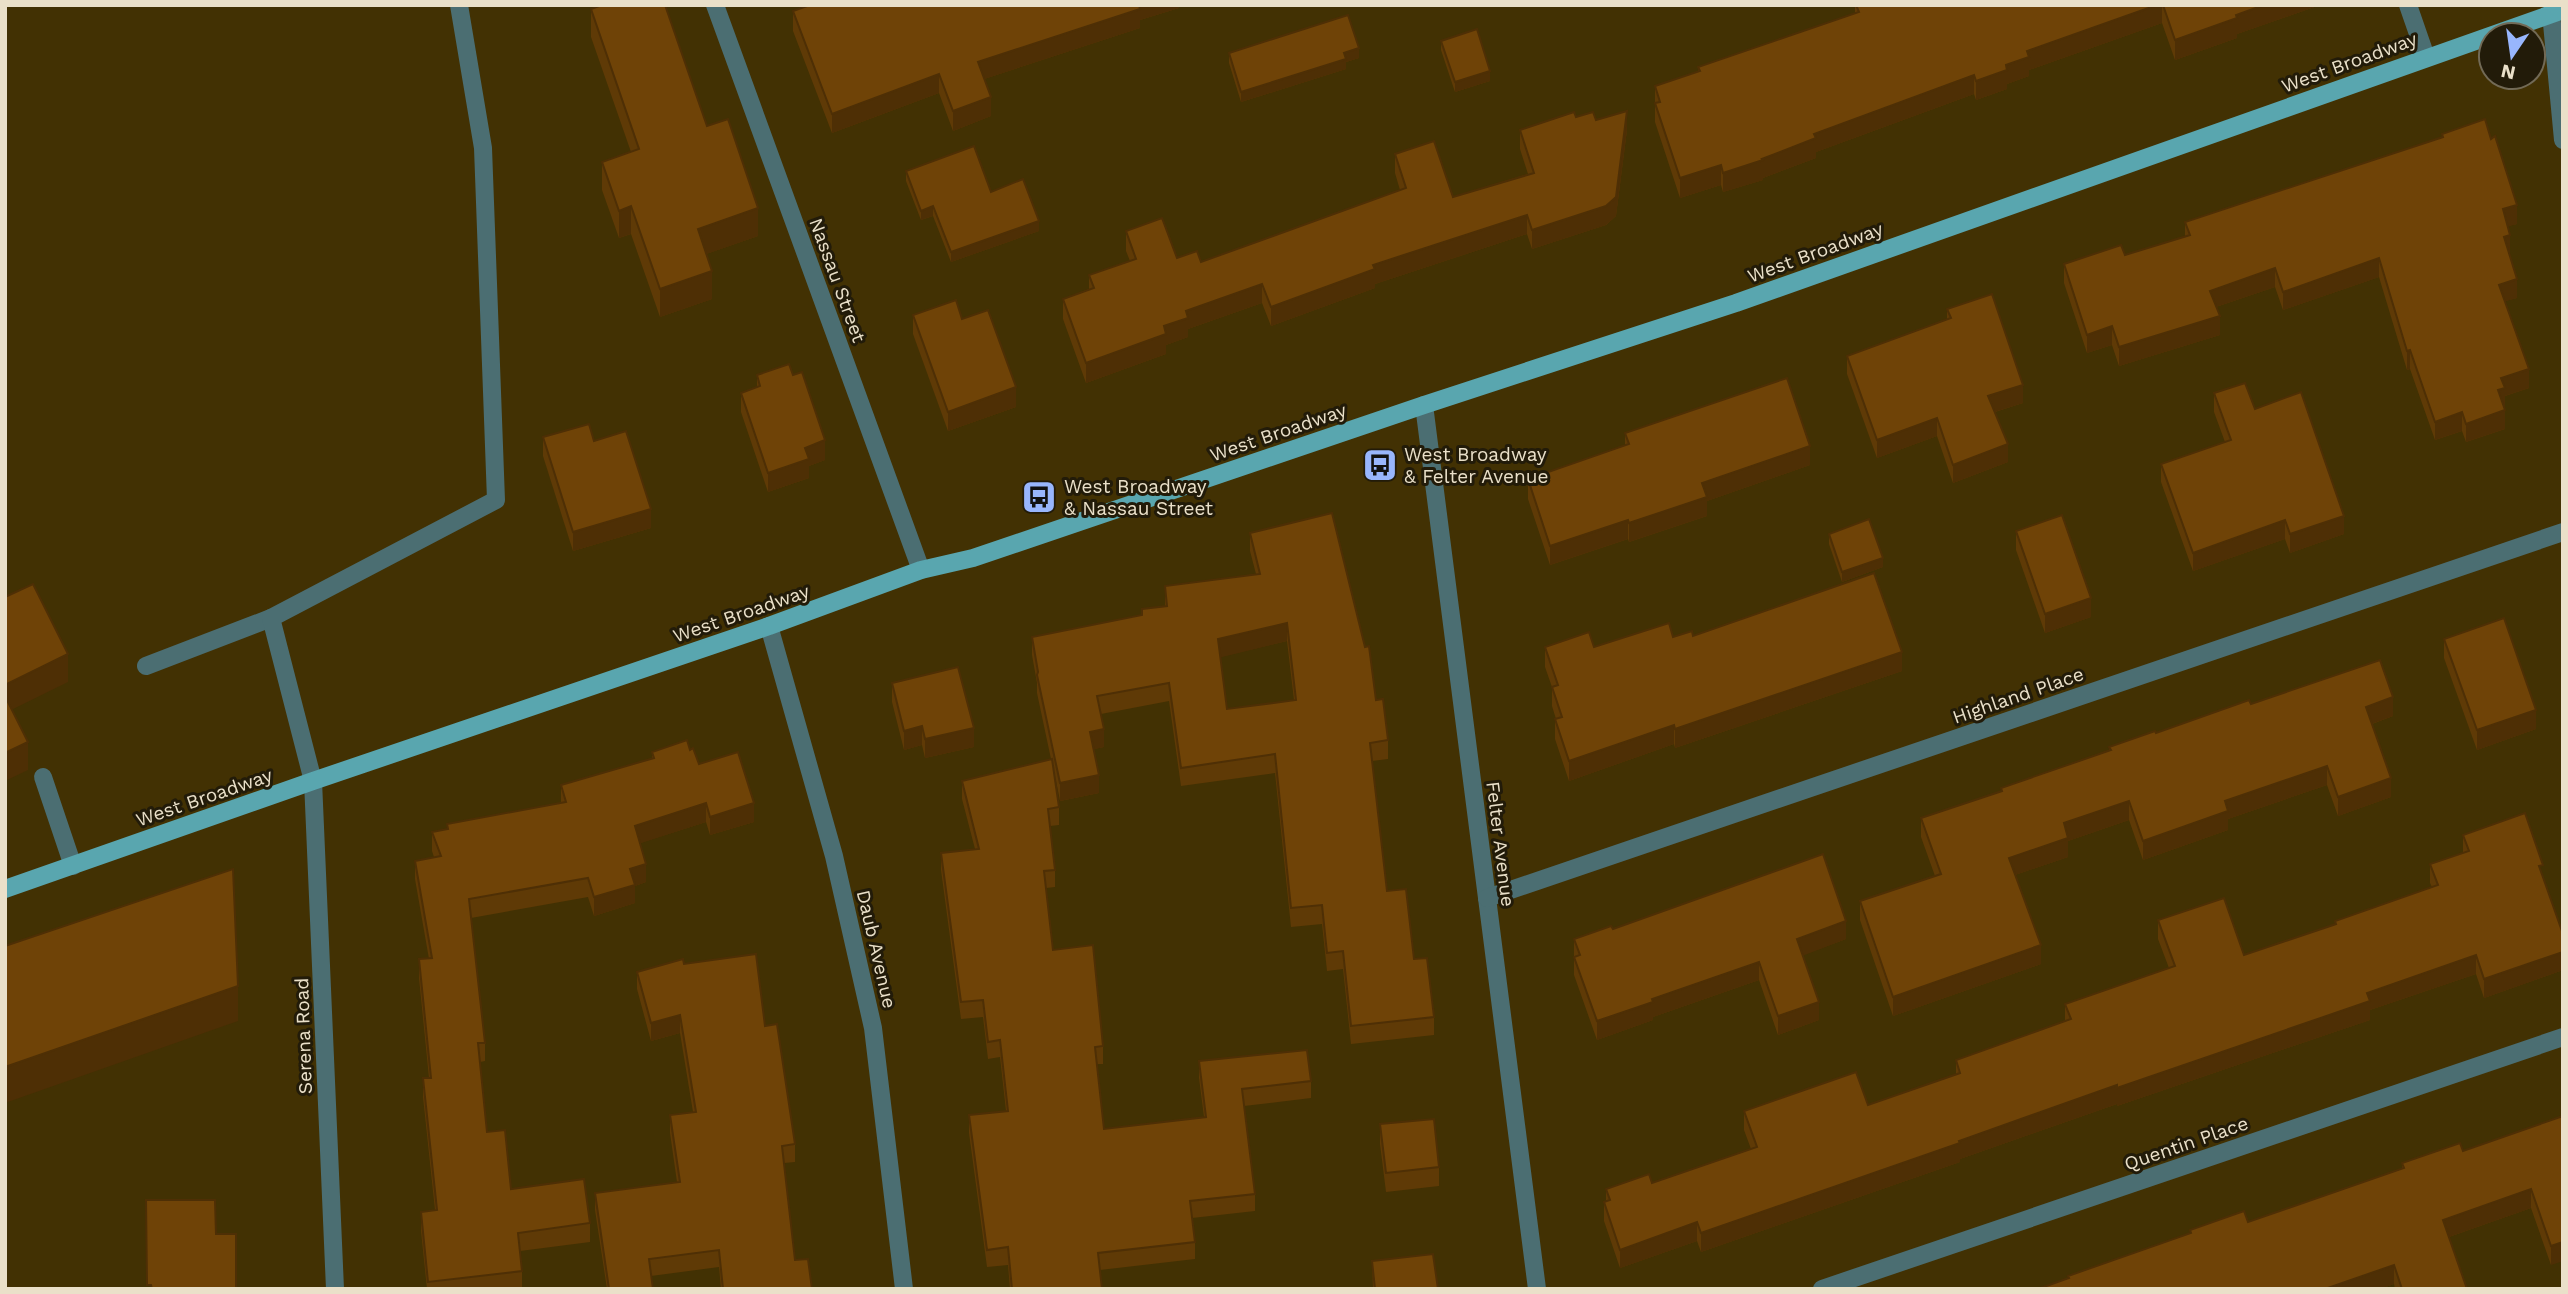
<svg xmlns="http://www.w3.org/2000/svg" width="2568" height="1294" font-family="'Work Sans',sans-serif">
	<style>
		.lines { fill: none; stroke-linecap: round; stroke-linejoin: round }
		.minor { stroke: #4b6e72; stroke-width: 18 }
		.major { stroke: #59a6af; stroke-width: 18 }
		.wall { fill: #5f3a06; fill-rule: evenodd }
		.shaded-wall { fill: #4e2f05 }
		.building { fill: #6f4307; stroke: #4e2f05; stroke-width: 2; fill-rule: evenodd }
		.labels { text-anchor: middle; stroke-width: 6; stroke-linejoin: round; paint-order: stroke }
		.street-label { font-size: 19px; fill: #eae0c9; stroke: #221b09 }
		.poi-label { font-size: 19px; fill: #eae0c9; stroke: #221b09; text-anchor: start }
	</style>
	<rect width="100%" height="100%" fill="#423103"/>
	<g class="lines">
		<g class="minor">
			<path d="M715,5l206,565"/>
			<path d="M2408,5l18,52"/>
			<path d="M2551,13l12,127"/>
			<path d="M1424,405l113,884"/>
			<path d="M769,626l65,230 39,172 31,261"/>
			<path d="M146,666l125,-48"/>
			<path d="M43,777l30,89"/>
			<path d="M1487,898l1076,-366"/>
			<path d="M335,1289l-22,-508 -42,-163 225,-118 -13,-352 -24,-143"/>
			<path d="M1822,1289l741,-252"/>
		</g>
		<path class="major" d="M5,889l308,-108 456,-155 152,-56 52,-12 451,-153 312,-102 827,-293"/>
	</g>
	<g class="wall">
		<path d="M1179,5v3l-39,12v8l-156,51 7,37 -38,15 -14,-38 -107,40 -39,-102v-20z"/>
		<path d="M1855,5h465l-83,29v4l-62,22 -13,-37 -133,47v6l-22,8v5l-31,11 -2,-6 -158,58v6l-53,20v2l-40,12 -2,-7 -41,13 -25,-76v-36l43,-14v-5l157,-54z"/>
		<path d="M591,9l116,117 51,110 -52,18 6,45 -52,18 -29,-83 -12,4 -17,-48v-28l29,-10 -40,-115z"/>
		<path d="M1441,41l49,40 -35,11 -14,-42z"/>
		<path d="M1229,53l130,5 -13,4v7l-105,33 -12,-39z"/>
		<path d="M1576,117l20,3 31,10 -11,86 -10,9 -74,24 -5,-15 -152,50v4l-104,38 -9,-23 -74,26v8l-22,8v9l-80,29 -23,-64v-20l26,-10v-14l41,-14 -4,-10v-20l51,27 24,4 199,-72 -5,-17v-19l58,43 75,-23 -8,-25v-19z"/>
		<path d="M2442,134l75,90 -9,2 2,27 -1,1 8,44 -12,3 24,87 -24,8 -1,11 1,22 -39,13 -4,-11 -27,9 -25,-71 -3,1 -28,-93 -96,33 -8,-23 -59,20 4,28 -101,31 -7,-21 -25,8 -23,-70v-19l61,-9 60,-18v-15l257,-85z"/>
		<path d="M906,171l133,60 -88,31 -18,-46 -12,4 -15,-39z"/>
		<path d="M1947,309l76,94 -28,9 13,50 -55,21 -16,-47 -60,22 -30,-84v-18l100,-36z"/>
		<path d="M913,315l49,4 54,88 -68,24 -35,-97z"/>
		<path d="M757,375h36l32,85 -16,6v12l-41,14 -27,-80v-19l16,-6z"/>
		<path d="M2214,393l41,16 89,125 -54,19 -5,-14 -92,32 -32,-89v-18l64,-22 -11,-30z"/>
		<path d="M1625,433l185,32 -103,36v15l-78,26 -1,-3 -78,26 -22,-66v-20l97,-34z"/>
		<path d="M543,437l51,4 57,87 -78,23 -30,-95z"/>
		<path d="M2016,531l75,86 -46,16 -29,-83z"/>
		<path d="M1250,533l126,167 12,40v19l-16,2 15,130 27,68 20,58v18l-83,9 -8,-75 -16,2 -5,-47 -31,3 -16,-154 -94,13 -12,-85 -68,13 3,33 -10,2 5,44 -39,8 -5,-25 4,31v18l-9,1 5,44v17l-9,1 7,62 50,96v18h-6l7,65 100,-12 -5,-39v-17l112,20v17l-67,8 11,88v17l-63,7 3,24v17l-95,11 2,19h-92l-2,-24 -21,2 -18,-134v-18l37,-4 -6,-54 -12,2 -5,-42 -22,2 -20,-149v-17l34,-4 -13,-50v-18l89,-22 -14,-66v-10l-5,-28v-18l110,-22v-6l23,-3v-20l91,-12 -6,-23zM1287,641l7,59 -67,9 -7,-52z"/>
		<path d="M1829,534l54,33 -41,15 -13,-38z"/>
		<path d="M1693,636l209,35 -227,77 -1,-4 -105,37 -14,-42v-20h1l-4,-13v-19l-7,-20v-20h49l79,-10z"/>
		<path d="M2444,639l92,90 -59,21 -33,-92z"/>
		<path d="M892,683l82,64 -49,11 -3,-13 -18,5 -12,-48z"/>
		<path d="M2251,704l142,12 -21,8 19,73 -53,19 -11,-31 -99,34v11l-85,30 -14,-40 -61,21v16l-53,18 26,89 -148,52 -33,-96v-19l75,-25 -14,-39v-19l80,-27v-3l108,-38v-3z"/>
		<path d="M690,750l9,14 55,58 -44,13 -4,-13 -66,21 6,39 -11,4v17l-41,13 -6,-19 -117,21 14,125v18l-5,1 7,70 24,57 79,34v19l-70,9 2,20v18h-95l-6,-58v-19l14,-2 -12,-113v-19h6l-10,-100v-19h10l-14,-80v-18l19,-4 -2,-6v-19l15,-3v-5l114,-21v-18l91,-26v-7z"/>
		<path d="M2463,835l80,42 20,57v36l-79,28 -8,-24 -106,36v10l-253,86v-2l-157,55v3l-259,90 -4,-11 -77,27 -16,-47v-19l2,-1v-12l46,-6 99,-34 -7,-19v-19l124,-6 88,-30v-15l109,-39v-17l104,-36 -11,-29v-19l86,35 91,-31v-3l97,-34 -2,-4v-19l33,-11z"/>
		<path d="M1613,929l233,10 -43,16 16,65 -41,15 -19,-55 -106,37v3l-56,20 -23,-65v-36z"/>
		<path d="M684,964l81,62 30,118v18l-11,1 11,97 17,29h-91l-2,-22 -68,9 2,13h-46l-12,-79v-17l82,-11 -7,-49v-18l23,-3 -13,-79 -29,8 -14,-52v-17z"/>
		<path d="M2563,1116l-12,149 -20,-57 -82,29 18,52h-72l-1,-5 -14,5h-342l30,-11v-2l122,-43v-3l58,-8 154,-53v-6l61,-12z"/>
		<path d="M1380,1124l59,43v19l-53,6 -6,-48z"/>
		<path d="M1372,1261l66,28h-65z"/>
	</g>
	<g class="shaded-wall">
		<path d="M1138,5h41v3l-39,12v8l-162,53v-19z"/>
		<path d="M2157,5h5v18l-133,47v6l-22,8v5l-31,11v-19l30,-16 21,-14z"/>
		<path d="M2264,5h56l-83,29v4l-62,22v-20l61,-25z"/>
		<path d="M1359,48v10l-13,4v7l-105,33v-10l103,-39z"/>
		<path d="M1490,71v10l-35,11v-10z"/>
		<path d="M939,74v19l-107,40v-19z"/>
		<path d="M1974,75v19l-158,58v6l-53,20v2l-40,12v-19l39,-14 52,-25z"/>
		<path d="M991,97v19l-38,15v-20z"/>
		<path d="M1627,111v19l-11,86 -10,9 -74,24v-19z"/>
		<path d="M1721,165v20l-41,13v-20z"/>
		<path d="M2517,205v19l-14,4v-19z"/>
		<path d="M631,206v28l-12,4v-27z"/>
		<path d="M933,206v10l-12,4v-9z"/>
		<path d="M758,208v28l-60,21v-28z"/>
		<path d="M1527,215v19l-152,50v4l-104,38v-19l102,-42z"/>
		<path d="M1039,221v10l-88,31v-10z"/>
		<path d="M2510,235v18l-6,2v-18z"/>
		<path d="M2379,258v19l-96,33v-18z"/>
		<path d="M2275,268v19l-65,22v-18z"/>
		<path d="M712,271v28l-52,18v-28z"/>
		<path d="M2517,279v19l-18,5v-18z"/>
		<path d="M1262,284v19l-74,26v8l-22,8v9l-80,29v-20l78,-37 22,-15z"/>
		<path d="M2220,316v19l-101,31v-19z"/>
		<path d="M2112,326v19l-25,8v-18z"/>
		<path d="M2410,350v19l-3,1v-19z"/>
		<path d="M2529,369v19l-24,8v11l-7,2v-19l3,-12z"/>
		<path d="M2023,385v18l-35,11v-18z"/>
		<path d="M1016,387v20l-68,24v-19z"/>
		<path d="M2505,410v19l-39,13v-18z"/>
		<path d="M2462,412v19l-27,9v-18z"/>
		<path d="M1937,418v18l-60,22v-18z"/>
		<path d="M825,440v20l-16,6v12l-41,14v-19l37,-25z"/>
		<path d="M2008,444v18l-55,21v-18z"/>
		<path d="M1810,446v19l-103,36v15l-78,26v-19l73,-40z"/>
		<path d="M651,509v19l-78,23v-19z"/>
		<path d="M2344,516v18l-54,19v-19z"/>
		<path d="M1628,520v19l-78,26v-19z"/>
		<path d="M2285,520v19l-92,32v-18z"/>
		<path d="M1883,558v9l-41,15v-10z"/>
		<path d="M2091,598v19l-46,16v-19z"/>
		<path d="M1287,623v18l-69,17v-19z"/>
		<path d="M1902,652v19l-227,77v-19z"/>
		<path d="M68,654v28l-63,31v-28z"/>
		<path d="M2393,697v19l-27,10v-19z"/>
		<path d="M2536,710v19l-59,21v-20z"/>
		<path d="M1674,725v19l-105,37v-20z"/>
		<path d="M922,726v19l-18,5v-19z"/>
		<path d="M974,728v19l-49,11v-19z"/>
		<path d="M1104,729v18l-14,3v-18z"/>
		<path d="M28,742v28l-23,11v-28z"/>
		<path d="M2327,766v19l-99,34v11l-85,30v-19l82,-40z"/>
		<path d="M1099,775v18l-39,8v-18z"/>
		<path d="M2391,778v19l-53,19v-19z"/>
		<path d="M2129,801v19l-61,21v16l-59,20v-19l55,-35z"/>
		<path d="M706,803v19l-71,23v-19z"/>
		<path d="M754,803v19l-44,13v-18z"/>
		<path d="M646,864v18l-11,4v17l-41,13v-19l36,-28z"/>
		<path d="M1846,921v18l-49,19v-19z"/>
		<path d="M2041,945v19l-148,52v-19z"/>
		<path d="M2563,952v18l-79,28v-19z"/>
		<path d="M2476,955v19l-106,36v10l-253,86v-18l250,-95z"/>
		<path d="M1759,962v18l-106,37v3l-56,20v-19l55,-22z"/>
		<path d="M238,986v35l-233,82v-36z"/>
		<path d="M1819,1002v18l-41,15v-19z"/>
		<path d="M680,1015v18l-29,8v-18z"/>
		<path d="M2117,1085v19l-157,55v3l-259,90v-19z"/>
		<path d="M2531,1189v19l-88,31v-19z"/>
		<path d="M1697,1222v19l-77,27v-18z"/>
		<path d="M2563,1242v19l-12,4v-19z"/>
		<path d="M2394,1265v19l-14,5h-55z"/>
	</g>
	<g class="building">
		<path d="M602,5h63l42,121 21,-7 30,89 -60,21 14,42 -52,18 -29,-83 -12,5 -17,-49 37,-13 -48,-140z"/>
		<path d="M810,5h329l1,4 -162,53 13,35 -38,14 -14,-37 -107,40 -39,-103z"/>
		<path d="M1856,5h301l-130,46 2,6 -23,8 1,5 -31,11 -2,-6 -160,59 2,4 -54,21 1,1 -40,13 -2,-8 -41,13 -25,-75 5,-1 -5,-16 45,-15 -2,-4 161,-55z"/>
		<path d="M2163,5h101l-28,10 1,3 -62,22z"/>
		<path d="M1348,15l11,33 -15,5 2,6 -105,33 -12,-39z"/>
		<path d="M1477,29l13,42 -35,11 -14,-41z"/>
		<path d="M1627,111l-11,86 -10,9 -74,24 -5,-15 -154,50 2,4 -104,38 -9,-23 -76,27 2,7 -24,8 2,8 -80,29 -23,-64 31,-11 -5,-13 47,-16 -10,-28 36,-13 15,40 20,-7 4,11 205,-74 -11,-34 39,-13 19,56 81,-24 -14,-43 54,-18 2,5 17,-5 3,8z"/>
		<path d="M2485,119l6,20 4,-3 22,69 -14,4 7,26 -6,2 13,42 -18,6 30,84 -28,9 4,10 -7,2 7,20 -39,14 -4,-12 -27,10 -25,-72 -3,1 -28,-93 -96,34 -8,-24 -65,23 10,25 -101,31 -7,-21 -25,9 -23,-71 57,-19 4,10 65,-20 -5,-13 258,-85 -1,-3z"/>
		<path d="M974,146l17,46 32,-13 16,42 -88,31 -18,-46 -12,5 -15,-40z"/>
		<path d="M1992,294l31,91 -35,11 20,48 -55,21 -16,-47 -60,22 -30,-84 104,-38 -4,-9z"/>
		<path d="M956,300l6,19 26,-9 28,77 -68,25 -35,-97z"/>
		<path d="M789,364l4,11 9,-3 23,68 -20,8 4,11 -41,14 -27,-80 19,-7 -3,-11z"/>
		<path d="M1787,378l23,68 -108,37 5,14 -78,26 -1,-3 -78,26 -22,-67 101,-35 -4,-11z"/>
		<path d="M2245,383l10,26 46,-17 43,124 -54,18 -5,-14 -92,33 -32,-89 70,-24 -17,-47z"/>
		<path d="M589,424l5,17 32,-10 25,78 -78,23 -30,-95z"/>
		<path d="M1332,513l33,134 4,-1 7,54 7,-1 5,41 -18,3 17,148 19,-2 8,70 13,-1 7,59 -83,9 -8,-75 -16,2 -5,-48 -31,3 -16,-154 -94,14 -12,-85 -72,13 7,33 -14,3 9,43 -39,8 -23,-108 1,-3 -6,-35 110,-22v-6l25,-3 -2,-20 95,-12 -10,-41zM1287,623l9,77 -69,9 -9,-70z"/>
		<path d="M2062,515l29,83 -46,16 -29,-83z"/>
		<path d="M1869,519l14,39 -41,14 -13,-38z"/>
		<path d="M1874,573l28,79 -227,77 -1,-4 -105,36 -14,-42 7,-2 -10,-30 6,-2 -13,-38 44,-15 5,15 75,-24 4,14 19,-6 1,5z"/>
		<path d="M33,584l35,70 -63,31v-88z"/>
		<path d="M2504,618l32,92 -59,20 -33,-91z"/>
		<path d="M2380,660l13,37 -27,10 25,71 -53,19 -11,-31 -102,35 3,10 -85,30 -14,-40 -65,22 4,15 -59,20 32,87 -148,52 -33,-96 81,-27 -20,-56 81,-27 -1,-3 110,-38 -2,-3 46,-16 1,2 93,-33 2,4z"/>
		<path d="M958,667l16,61 -49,11 -3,-13 -18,5 -12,-48z"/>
		<path d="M5,696l23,46 -23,11z"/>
		<path d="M687,740l3,10 3,-2 6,16 39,-12 16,51 -44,14 -4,-14 -71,23 11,38 -16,5 5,16 -41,12 -6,-19 -119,21 16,144h-7l9,89 18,-2 6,59 73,-10 6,44 -72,10 4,38 -94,11 -7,-70 16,-2 -14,-132h8l-12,-119 13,-1 -17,-97 26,-5 -9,-24 16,-3 -1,-5 119,-22 -5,-17 93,-27 -2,-6z"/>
		<path d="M1052,759l7,48 -11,2 7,61 -11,1 9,79 40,-5 10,101 -8,1 9,82 102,-12 -7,-56 108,-11 4,31 -69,8 13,105 -65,7 5,41 -97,11 4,36h-90l-4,-42 -21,3 -18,-135 39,-4 -8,-71 -12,2 -5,-42 -22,2 -20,-149 38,-4 -17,-68z"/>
		<path d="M2525,813l18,52 -4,1 24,68v18l-79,27 -8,-24 -109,38 3,8 -253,87v-3l-158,56 1,2 -259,90 -4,-11 -77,28 -16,-48 6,-2 -4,-11 43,-15 3,9 105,-36 -13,-36 112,-39 12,33 92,-32 -4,-13 115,-41 -6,-15 110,-38 -17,-46 66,-22 20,57 92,-31 -1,-3 103,-36 -8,-21 39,-13 -6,-16z"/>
		<path d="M1823,854l23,67 -49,18 22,63 -41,14 -19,-54 -107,37 1,3 -56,19 -23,-64 6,-2 -6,-16 37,-13 2,3z"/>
		<path d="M233,869l5,117 -233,81v-121z"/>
		<path d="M756,954l9,72 12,-2 18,120 -13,2 13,114 13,-1 4,30h-89l-4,-39 -70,9 4,30h-44l-14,-96 85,-11 -10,-67 26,-3 -16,-97 -29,8 -14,-51 46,-13 1,5z"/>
		<path d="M2563,1116v126l-12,4 -20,-57 -88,31 24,69h-65l-8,-24 -69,24h-287l31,-11 -1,-2 123,-43 -1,-3 54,-19 4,11 156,-54 -2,-5 58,-20 3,8z"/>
		<path d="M1434,1119l5,48 -53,6 -6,-49z"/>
		<path d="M146,1200h69l1,34h20v55h-84l-1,-4h-4z"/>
		<path d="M1433,1254l5,35h-63l-3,-28z"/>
	</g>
	<defs>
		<g id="bus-square" transform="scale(1.75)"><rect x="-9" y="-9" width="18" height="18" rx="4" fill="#98b6fd" stroke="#221b09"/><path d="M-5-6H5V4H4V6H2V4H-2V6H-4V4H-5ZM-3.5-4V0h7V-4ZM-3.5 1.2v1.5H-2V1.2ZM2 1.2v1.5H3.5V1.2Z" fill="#111"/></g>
	</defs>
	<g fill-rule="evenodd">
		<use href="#bus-square" x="1380" y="465"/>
		<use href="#bus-square" x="1039" y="497"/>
	</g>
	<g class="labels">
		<g class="street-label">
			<text transform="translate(2349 62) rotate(-20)" y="7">West Broadway</text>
			<text transform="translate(1815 252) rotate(-20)" y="7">West Broadway</text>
			<text transform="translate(838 280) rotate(70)" y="7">Nassau Street</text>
			<text transform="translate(1278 432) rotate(-19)" y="7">West Broadway</text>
			<text transform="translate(741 613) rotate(-19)" y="7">West Broadway</text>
			<text transform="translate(2018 695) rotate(-19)" y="7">Highland Place</text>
			<text transform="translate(204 797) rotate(-19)" y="7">West Broadway</text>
			<text transform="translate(1501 844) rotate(83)" y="7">Felter Avenue</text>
			<text transform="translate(877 949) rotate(77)" y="7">Daub Avenue</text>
			<text transform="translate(303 1036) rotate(-92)" y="7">Serena Road</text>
			<text transform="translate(2186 1143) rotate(-19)" y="7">Quentin Place</text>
		</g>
		<g class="poi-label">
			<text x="1404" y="461">West Broadway<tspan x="1404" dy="22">&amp; Felter Avenue</tspan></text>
			<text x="1064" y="493">West Broadway<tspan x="1064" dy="22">&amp; Nassau Street</tspan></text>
		</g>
	</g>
	<rect width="2568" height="1294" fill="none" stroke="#eae0c9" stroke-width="14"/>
	<g transform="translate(2512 56) rotate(193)"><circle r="33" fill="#221b09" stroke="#726a56" stroke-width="2"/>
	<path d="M0-5L12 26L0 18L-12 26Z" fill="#98b6fd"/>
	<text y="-10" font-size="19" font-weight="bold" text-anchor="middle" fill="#eae0c9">N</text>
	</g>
</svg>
